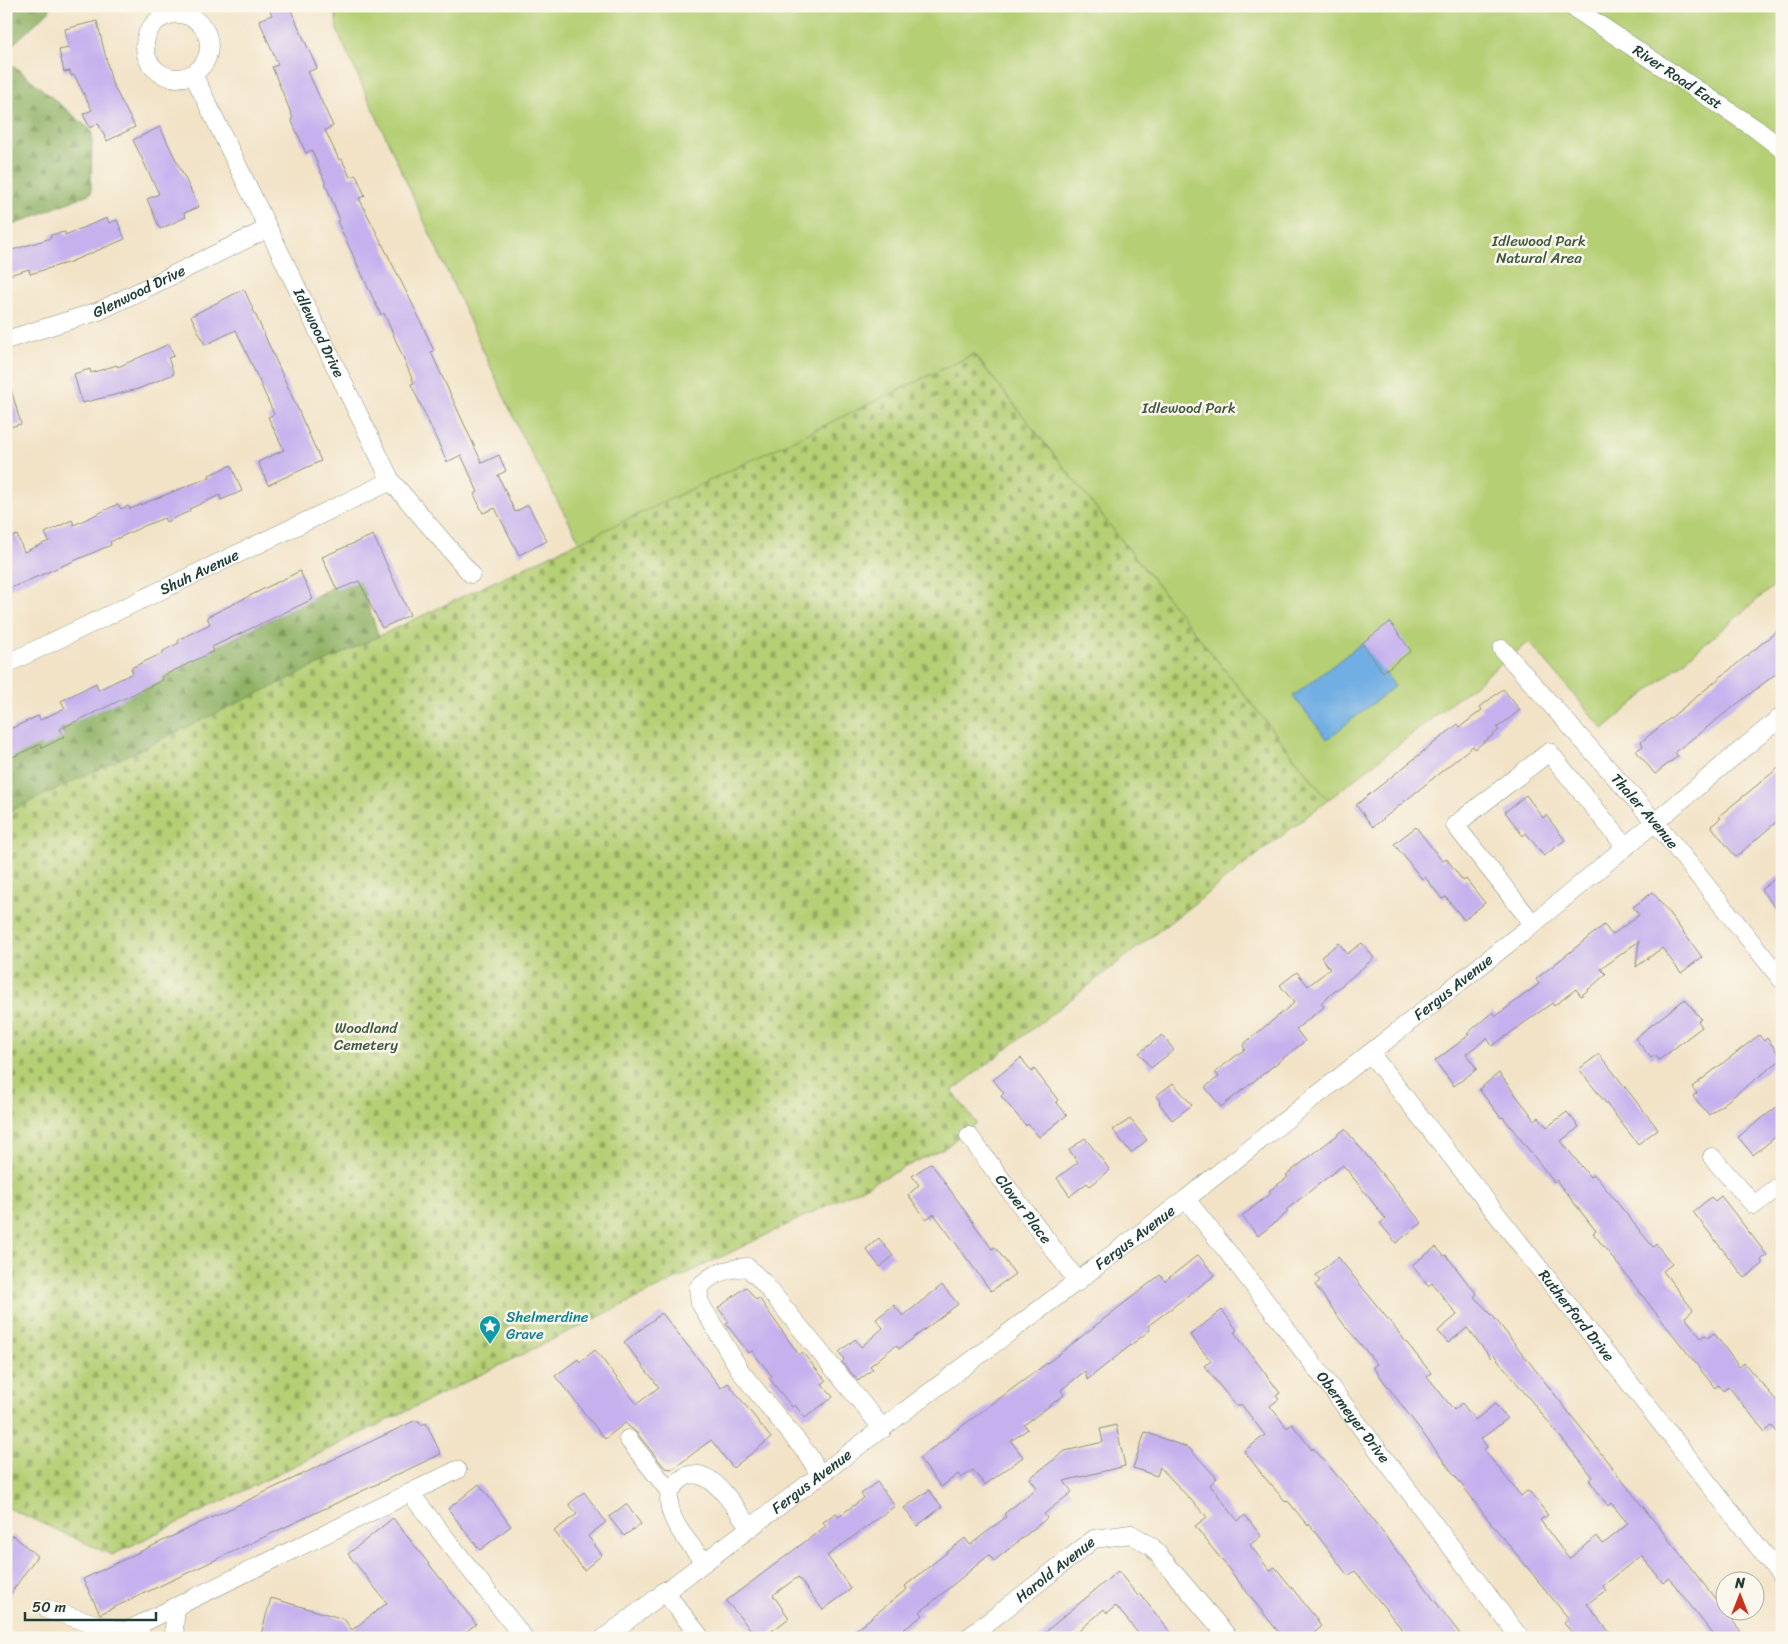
<svg xmlns="http://www.w3.org/2000/svg" width="1788" height="1644" font-family="Sriracha,sans-serif">
	<style>
		.forest { fill: url(#forest-firs); stroke: #58784d }
		.cemetery { fill: url(#cemetery-stones); stroke: #6a8654 }
		.park { fill: #b5cf74; stroke: #6a8654 }
		.water { fill: #71aee3; stroke: #48768c }
		.building { fill: #c6b1ee }
		.lines { fill: none; stroke-linecap: round; stroke-linejoin: round }
		.minor-casing { stroke: #88907e; stroke-width: 19 }
		.minor { stroke: #fff; stroke-width: 18 }
		.labels { text-anchor: middle; stroke-width: 5; stroke-linejoin: round; paint-order: stroke }
		.street-label { font-size: 15px; fill: #1f3d34; stroke: #fbf7ec }
		.park-label { font-size: 15px; fill: #3d5a41; stroke: #fbf7ec }
		.culture-label { font-size: 15px; fill: #0d838f; stroke: #fbf7ec; text-anchor: start }
	</style>
	<defs>
		<pattern id="forest-firs" width="22" height="20" patternUnits="userSpaceOnUse" patternTransform="scale(1.25)"><rect width="22" height="20" fill="#90b266"/><path d="M5 1l3.5 6h-7zM16 11l3.5 6h-7z" fill="#759255"/></pattern>
		<pattern id="cemetery-stones" width="16" height="16" patternUnits="userSpaceOnUse" patternTransform="scale(1.25)"><rect width="16" height="16" fill="#b5cf74"/><path d="M2 7V4a2 2 0 0 1 4 0v3zM10 15v-3a2 2 0 0 1 4 0v3z" fill="#93a960"/></pattern>
	</defs>
	<rect width="100%" height="100%" fill="#fbf7ec"/>
	<filter id="ink" filterUnits="userSpaceOnUse"><feTurbulence type="fractalNoise" baseFrequency=".02" numOctaves="2"/><feDisplacementMap in="SourceGraphic" scale="10" xChannelSelector="R" yChannelSelector="G"/><feConvolveMatrix kernelMatrix="1 2 1 2 8 2 1 2 1" color-interpolation-filters="sRGB"/></filter>
	<filter id="wash" filterUnits="userSpaceOnUse"><feTurbulence type="fractalNoise" baseFrequency=".0096" numOctaves="4" result="noise"/><feDisplacementMap in="SourceGraphic" scale="20" xChannelSelector="R" yChannelSelector="G"/><feGaussianBlur stdDeviation="1.12" result="paint"/><feColorMatrix in="noise" values="0 0 0 0 0 0 0 0 0 0 0 0 0 0 0 0 0 1.4 0 .05"/><feComposite in="paint" operator="in"/></filter>
	<g filter="url(#wash)">
		<rect width="100%" height="100%" fill="#f2e3c7"/>
		<g class="forest">
			<path d="M6,6h45l-2,5 -39,36 -4,-1z"/>
			<path d="M6,59l86,72 -1,62 -85,35z"/>
			<path d="M358,574l32,97 -384,258v-173z"/>
		</g>
		<path class="cemetery" d="M974,354l354,446 -376,291 24,32 -30,24 -834,408 -106,-48v-694z"/>
		<g class="park">
			<path d="M6,6h8l-3,31 -5,-10z"/>
			<path d="M335,6h1447v573l-179,150 -74,-87 -201,158 -354,-446 -394,188 -56,-102 -187,-410z"/>
		</g>
		<path class="water" d="M1362,643l33,43 -68,53 -34,-43z"/>
		<g id="blocks">
			<g class="building">
				<path d="M268,6h21l28,62 -9,4 25,54 -8,4 14,30 3,-1 8,18 6,-2 9,21 -6,2 57,113 18,40 -3,1 51,111 17,-8 7,16 -8,4 17,37 13,-7 19,36 -28,14 -24,-47 -12,5 -9,-19 4,-2 -17,-37 -14,7 -36,-78 3,-1 -30,-70 -3,2 -44,-94 3,-1 -28,-70 -6,3 -15,-34 2,-1 -21,-51 6,-2 -19,-45 13,-5z"/>
				<path d="M97,21l15,62 23,44 -28,14 -9,-18 -8,5 -7,-14 9,-4 -18,-35 -3,1 -1,-5 -6,1 -5,-22 10,-2 -4,-19z"/>
				<path d="M160,127l39,80 -15,6 2,4 -26,12 -13,-30 12,-5 -26,-54z"/>
				<path d="M107,218l2,5 8,-3 8,19 -55,23 -40,12 -1,-5 -23,7v-24l45,-14 -1,-3 15,-3v3z"/>
				<path d="M244,289l77,172 -53,24 -10,-23 26,-12 -16,-33 6,-3 -13,-29 -25,-55 -31,15 -14,-29z"/>
				<path d="M169,344l5,12 -6,2 6,16 -36,15 -56,14 -8,-29 16,-5 1,4 26,-8 1,2z"/>
				<path d="M6,386h4l11,38 -15,4z"/>
				<path d="M231,465l11,26 -21,9 -1,-5 -31,14 1,2 -24,11 -2,-4 -20,8 -34,16 1,3 -105,45v-51l11,-4 7,17 25,-11 -4,-8 27,-13 2,5 44,-21 3,5 7,-3 2,3 80,-32 -1,-2z"/>
				<path d="M373,535l37,80 -28,13 -23,-47 -22,9 -15,-33z"/>
				<path d="M300,571l13,28 -101,48 2,4 -53,26 2,3 -103,49 4,8 -22,11 -1,-4 -35,16v-29l32,-15 2,4 25,-12 -4,-7 35,-18 2,7 35,-17 -2,-5 32,-15v-2l16,-8 -1,-3 32,-16 -3,-7z"/>
				<path d="M1390,622l21,29 -28,21 -21,-29z"/>
				<path d="M1782,627v42l-107,83 3,4 -23,18 -19,-23 7,-5 -2,-4z"/>
				<path d="M1503,689l17,21 -23,18 2,2 -24,19 -2,-3 -100,81 -17,-22 102,-81 2,3 22,-17 -2,-3z"/>
				<path d="M1782,765v52l-46,40 -25,-31 10,-8 -2,-2z"/>
				<path d="M1526,795l17,23 3,-3 19,25 -21,16 -18,-23 -3,3 -18,-24z"/>
				<path d="M1416,827l26,34 4,-3 17,23 3,-2 19,24 -21,17 -18,-23 -4,2 -17,-22 -3,2 -28,-35z"/>
				<path d="M1782,873v43l-21,-26z"/>
				<path d="M1653,892l49,65 -21,16 -19,-25 -26,19 3,-26 -38,28 5,5 -25,22 -5,-7 -22,17 -2,-3 -60,43 -5,-8 -21,16 11,15 -23,17 -19,-25 34,-26 -2,-1 10,-9 16,-13 3,4 43,-32 -3,-5 68,-54 8,10 27,-20 -6,-8z"/>
				<path d="M1339,943l8,11 15,-11 12,15 -53,45 3,4 -28,22 9,12 -84,66 -16,-20 14,-10 -4,-5 30,-23 -2,-3 3,-4 48,-39 -14,-18 17,-13 11,14 22,-17 -9,-12z"/>
				<path d="M1685,999l16,20 -3,2 4,6 -43,33 -4,-5 -4,3 -16,-20z"/>
				<path d="M1162,1035l12,15 -23,18 -12,-15z"/>
				<path d="M1759,1035l5,6 3,-3 15,21 -73,56 -16,-19 4,-3 -5,-6z"/>
				<path d="M1599,1054l59,75 -20,15 -59,-75z"/>
				<path d="M1021,1058l11,14 2,-3 24,31 -2,2 11,13 -28,22 -11,-13 -2,2 -25,-30 3,-3 -11,-13z"/>
				<path d="M1499,1073l36,47 4,-3 8,10 20,-15 12,15 -18,14 29,36 4,-3 59,73 3,-3 16,20 -9,7 30,39 -8,7 16,21 4,-3 3,3 6,-5 25,34 5,-4 38,44v31l-10,-12 -7,6 -37,-46 -5,5 -5,-6 -3,3 -122,-155 3,-2 -40,-51 -2,2 -51,-65 -2,1 -22,-29z"/>
				<path d="M1173,1083l19,22 -20,15 -13,-17 1,-1 -4,-6z"/>
				<path d="M1782,1103v29l-29,23 -15,-18z"/>
				<path d="M1130,1119l17,21 -16,13 -18,-23z"/>
				<path d="M1345,1129l77,94 -26,20 -16,-20 6,-4 -43,-54 -57,45 2,2 -30,24 -16,-20 29,-23 -2,-2 19,-14 -2,-2z"/>
				<path d="M1085,1138l25,32 -20,16 -3,-3 -17,13 -13,-18 21,-16 -9,-12z"/>
				<path d="M931,1163l61,86 3,-2 20,27 -24,17 -57,-77 -8,5 -18,-24 11,-10 -7,-9z"/>
				<path d="M1721,1196l46,59 -6,5 2,4 -18,14 -52,-66 18,-15 4,4z"/>
				<path d="M879,1238l14,18 -13,11 -14,-18z"/>
				<path d="M1436,1247l8,9 2,-1 20,26 11,13 -3,3 19,19 253,322h-30l-47,-60 -6,5 -22,-28 -38,31 3,4 -19,14 27,34h-38l-12,-15 5,-4 -86,-106 -110,-146 4,-3 -32,-38 -30,-41 5,-4 -4,-6 22,-18 93,116 -4,3 27,34 8,-7 13,17 20,-16 12,15 -26,20 6,8 -3,3 37,46 6,-5 4,2 17,22 -8,5 29,39 27,-23 7,8 25,-20 -17,-21 -3,3 -19,-26 4,-3 -99,-122 -3,3 -24,-30 -19,15 -10,-12 19,-16 -25,-32 -4,3 -16,-21z"/>
				<path d="M1198,1255l17,20 -67,51 2,4 -63,50 -2,-9 -24,19 3,5 -40,30 4,4 -17,12 12,16 -38,28 -12,-15 -12,8 -3,-4 -17,13 -22,-29 139,-103 102,-80 5,6z"/>
				<path d="M942,1285l16,19 -59,45 -3,-4 -26,21 3,3 -15,12 -16,-19 2,-3 -5,-7 16,-13 6,8 22,-19 -7,-9 18,-14 9,11z"/>
				<path d="M746,1287l10,13 3,-2 40,57 3,-3 24,29 -4,3 11,13 -28,21 -10,-13 -3,2 -23,-29 3,-2 -20,-25 -3,2 -23,-29 3,-2 -11,-14z"/>
				<path d="M1222,1310l15,20 -3,2 46,61 -4,3 3,3 -9,7 17,22 5,-4 20,26 1,-2 42,48 108,142h-54l-54,-67 -7,5 -39,-52 -1,2 -20,-25 -2,1 -21,-24 -21,-27 21,-16 -24,-31 -4,3 -33,-41 7,-5 -21,-26z"/>
				<path d="M662,1313l59,75 7,-5 43,55 -38,30 -22,-28 -38,29 -8,-1 -29,-36 -11,-9 -20,16 -50,-63 23,-17 2,3 15,-12 42,54 22,-17 -35,-45z"/>
				<path d="M414,1421h5l2,4 5,-2 15,31 -341,160 -17,-35z"/>
				<path d="M1116,1425l9,41 -61,15 8,11 -28,22 3,4 -53,43 -5,-6 -69,57 3,3 -26,20 -3,-3 -8,6h-40l61,-49 -2,-3 60,-48 5,7 36,-28 -2,-3 33,-26 -7,-10 35,-27 38,-9 -3,-13z"/>
				<path d="M1145,1432l44,16 28,30 -7,7 28,36 7,-6 16,21 -11,9 20,26 5,-4 41,51 5,9 -6,5 4,6h-36l-88,-112 12,-9 -47,-50 -3,9 -24,-8z"/>
				<path d="M877,1482l18,24 -68,50 24,33 -28,21 -25,-33 -25,18 16,23 -26,20h-5l-32,-37 100,-75 -3,-4 13,-9 3,3 25,-18 -3,-4z"/>
				<path d="M479,1484l32,42 -31,24 -32,-41z"/>
				<path d="M929,1490l13,17 -25,19 -13,-18z"/>
				<path d="M584,1492l22,30 -18,14 14,19 -18,15 -30,-39 23,-17 -8,-10z"/>
				<path d="M626,1504l15,20 -17,12 -15,-19z"/>
				<path d="M393,1518l83,106 -18,14h-198l11,-40 73,21 8,11 35,-27 -39,-49z"/>
				<path d="M13,1535l24,21 -31,44v-56z"/>
				<path d="M1118,1571l20,25 2,-2 35,44h-33l-26,-32 -9,7 -3,-4 -33,29h-33z"/>
			</g>
		</g>
	</g>
	<g filter="url(#ink)">
		<use href="#blocks" fill-opacity="0" stroke="#88907e" stroke-width="1"/>
		<g class="lines">
			<g class="minor-casing">
				<g id="minor">
					<path id="s1" d="M1571,6l185,123 26,20"/>
					<circle cx="177" cy="46" r="32"/>
					<path id="s2" d="M193,74l198,407 80,93"/>
					<path id="s3" d="M6,340l93,-29 168,-82"/>
					<path id="s4" d="M1502,649l154,174 126,157"/>
					<path id="s5" d="M6,664l385,-183"/>
					<path d="M1533,924l-78,-99 94,-73 77,95"/>
					<path id="s6" d="M1370,1053l412,524"/>
					<path id="s7" d="M969,1136l109,146"/>
					<path d="M1712,1157l42,48 28,-21"/>
					<path id="s8" d="M1186,1199l62,79 272,360"/>
					<path d="M628,1439l42,53c30,-46 60,10 80,35"/>
					<path d="M820,1475l-11,-19 -68,-84 -41,-69 -2,-15c14,-15 28,-19 49,-21l15,14 121,148"/>
					<path d="M670,1492c-6,26 19,50 34,70"/>
					<path d="M410,1493l114,145"/>
					<path d="M664,1591l37,47"/>
					<path d="M176,1607l-2,22 3,9"/>
					<path d="M48,1610l96,28"/>
					<path d="M124,1632l333,-162"/>
					<path id="s9" d="M604,1638l582,-439 347,-275 249,-208"/>
					<path id="s10" d="M968,1638l126,-99 37,-5 21,13 77,91"/>
				</g>
			</g>
			<use href="#minor" class="minor"/>
		</g>
	</g>
	<defs>
		<g id="sight-pin" transform="scale(1.125)"><path d="M0 17L-7.5 6A9.5 9.5 0 1 1 7.5 6Z" fill="#0f9aa8" stroke="#fbf7ec"/><path d="M0-6L1.8-2.2L6-1.7L2.9 1.2L3.7 5.4L0 3.3L-3.7 5.4L-2.9 1.2L-6-1.7L-1.8-2.2Z" fill="#fff"/></g>
	</defs>
	<g fill-rule="evenodd">
		<use href="#sight-pin" x="490" y="1326"/>
	</g>
	<g class="labels">
		<g class="street-label">
			<text dy="5" stroke="none"><textPath href="#s1" startOffset="128">River Road East</textPath></text>
			<text dy="5" stroke="none"><textPath href="#s3" startOffset="142">Glenwood Drive</textPath></text>
			<text dy="5" stroke="none"><textPath href="#s2" startOffset="288">Idlewood Drive</textPath></text>
			<text dy="5" stroke="none"><textPath href="#s5" startOffset="214">Shuh Avenue</textPath></text>
			<text dy="5" stroke="none"><textPath href="#s4" startOffset="216">Thaler Avenue</textPath></text>
			<text dy="5" stroke="none"><textPath href="#s9" startOffset="1070">Fergus Avenue</textPath></text>
			<text dy="5" stroke="none"><textPath href="#s7" startOffset="91">Clover Place</textPath></text>
			<text dy="5" stroke="none"><textPath href="#s9" startOffset="665">Fergus Avenue</textPath></text>
			<text dy="5" stroke="none"><textPath href="#s6" startOffset="334">Rutherford Drive</textPath></text>
			<text dy="5" stroke="none"><textPath href="#s8" startOffset="275">Obermeyer Drive</textPath></text>
			<text dy="5" stroke="none"><textPath href="#s9" startOffset="260">Fergus Avenue</textPath></text>
			<text dy="5" stroke="none"><textPath href="#s10" startOffset="111">Harold Avenue</textPath></text>
		</g>
		<g class="park-label">
			<text x="1539" y="246">Idlewood Park<tspan x="1539" dy="17">Natural Area</tspan></text>
			<text x="1189" y="413">Idlewood Park</text>
			<text x="366" y="1033">Woodland<tspan x="366" dy="17">Cemetery</tspan></text>
		</g>
		<g class="culture-label">
			<text x="506" y="1322">Shelmerdine<tspan x="506" dy="17">Grave</tspan></text>
		</g>
	</g>
	<rect width="1788" height="1644" fill="none" stroke="#fbf7ec" stroke-width="25"/>
	<g transform="translate(1740 1596)"><circle r="24" fill="#fbf7ec" stroke="#a3ada2"/>
	<path d="M0-4L9 19L0 12L-9 19Z" fill="#c8321e"/>
	<text y="-8" font-size="14" font-weight="bold" text-anchor="middle" fill="#1f3d34">N</text>
	</g>
	<path d="M25 1612v8h131v-8" fill="none" stroke="#1f3d34" stroke-width="2.5"/>
	<text x="32" y="1612" font-size="15" fill="#1f3d34" stroke="#fbf7ec" stroke-width="4" paint-order="stroke">50 m</text>
</svg>
